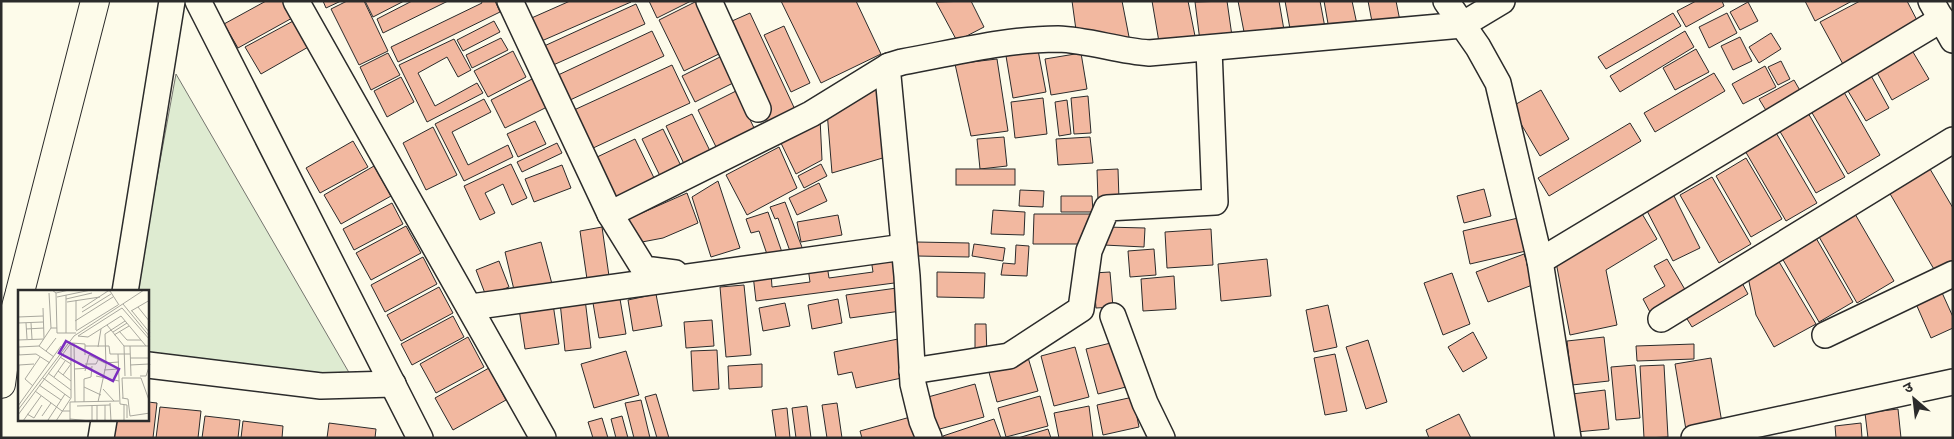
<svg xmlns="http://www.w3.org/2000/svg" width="1954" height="439" font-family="'Fira Sans','Noto Sans Devanagari',sans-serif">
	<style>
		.green { fill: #deebd1; stroke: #74746e }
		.building { fill: #f2b8a0; stroke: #2b2b2b }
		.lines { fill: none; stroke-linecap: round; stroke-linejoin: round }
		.minor-casing { stroke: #2b2b2b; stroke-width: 28 }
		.tertiary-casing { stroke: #2b2b2b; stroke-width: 30 }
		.minor { stroke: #fdfbea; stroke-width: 25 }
		.tertiary { stroke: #fdfbea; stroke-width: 28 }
		.inset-road { fill: none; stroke: #a9a89e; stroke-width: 1 }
		.view { fill: #7b2cbf; fill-opacity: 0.15; stroke: #7b2cbf; stroke-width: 2.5 }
		.inset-edge { fill: none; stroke: #2b2b2b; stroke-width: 2.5 }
	</style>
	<rect width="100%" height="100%" fill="#fdfbea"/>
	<path class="green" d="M176,74l175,302 -203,-22v-62h-12z"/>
	<g class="building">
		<path d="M266,1h19l9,16 -56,31 -14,-24z"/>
		<path d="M323,1h18l-15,7z"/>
		<path d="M347,1h17l24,50 -29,14 -28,-56z"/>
		<path d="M365,1h39l-31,16z"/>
		<path d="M412,1h36l-65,32 -6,-14z"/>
		<path d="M481,1h14l5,11 -102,50 -7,-15 91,-44z"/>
		<path d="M570,1h61v1l-94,41 -10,-23z"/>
		<path d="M649,1h42l-34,17z"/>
		<path d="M697,1l26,51 -39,19 -25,-51z"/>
		<path d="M781,1h75l25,53 -60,29z"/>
		<path d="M971,1l13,26 -27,14 -21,-39z"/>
		<path d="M1072,1h50l8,41 -54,-12z"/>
		<path d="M1152,1h36l8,40 -36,7z"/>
		<path d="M1227,1l5,35 -32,5 -5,-39z"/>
		<path d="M1238,1h41l5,29 -39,7z"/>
		<path d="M1285,1h35l6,32 -34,7z"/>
		<path d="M1324,1h28l6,28 -28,6z"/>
		<path d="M1368,1h28l4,20 -27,6z"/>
		<path d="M1696,1h26l2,5 -38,21 -9,-16z"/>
		<path d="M1805,1h47l-37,20z"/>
		<path d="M1860,1h47l13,25 -76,40 -24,-44z"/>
		<path d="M1748,2l10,19 -18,9 -10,-18z"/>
		<path d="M636,4l9,20 -94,42 -9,-19z"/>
		<path d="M750,13l48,103 -27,13 -48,-104z"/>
		<path d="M1673,13l8,13 -75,43 -8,-12z"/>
		<path d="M1727,13l10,20 -28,15 -10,-21z"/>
		<path d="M295,20l15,26 -49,28 -16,-27z"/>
		<path d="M494,21l6,11 -37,19 -6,-11z"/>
		<path d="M784,26l26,57 -19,9 -27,-57z"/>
		<path d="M652,31l12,25 -96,45 -12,-25z"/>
		<path d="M1685,31l9,16 -74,45 -10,-16z"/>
		<path d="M1771,33l10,16 -22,14 -10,-16z"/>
		<path d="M1740,37l12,24 -19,9 -12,-24z"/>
		<path d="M501,38l7,12 -36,18 -6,-13z"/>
		<path d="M454,39l17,31 -13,7 -11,-20 -29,16 17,33 42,-23 6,10 -56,29 -28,-57z"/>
		<path d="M1910,47l19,32 -37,21 -18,-33z"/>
		<path d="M1696,49l13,23 -34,18 -12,-22z"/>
		<path d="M1038,50l8,42 -33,6 -7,-42z"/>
		<path d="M513,51l13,26 -38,20 -14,-26z"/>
		<path d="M388,53l12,22 -29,15 -11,-23z"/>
		<path d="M1081,53l6,36 -36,6 -6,-36z"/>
		<path d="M724,55l13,26 -42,21 -13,-26z"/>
		<path d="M997,59l11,72 -37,5 -16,-72z"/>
		<path d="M1781,61l9,18 -12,6 -10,-18z"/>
		<path d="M672,65l18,38 -99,46 -17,-39z"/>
		<path d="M1765,66l11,21 -33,17 -11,-20z"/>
		<path d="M1869,72l20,36 -23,13 -21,-35z"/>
		<path d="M1714,73l11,18 -70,41 -11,-19z"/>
		<path d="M401,77l13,25 -27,15 -13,-26z"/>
		<path d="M534,78l15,28 -44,22 -14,-28z"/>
		<path d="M1794,80l8,14 -35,18 -8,-13z"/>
		<path d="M876,84l10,73 -54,16 -5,-62z"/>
		<path d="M1841,87l39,68 -32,19 -40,-68z"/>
		<path d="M1541,90l28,49 -29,17 -29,-49z"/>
		<path d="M736,91l21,43 -38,19 -21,-43z"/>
		<path d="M1088,96l3,37 -17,1 -3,-36z"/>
		<path d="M1043,98l4,36 -32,4 -4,-36z"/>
		<path d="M484,99l7,13 -39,20 16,33 40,-20 5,12 -49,24 -29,-57z"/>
		<path d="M1067,100l4,34 -12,2 -4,-34z"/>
		<path d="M1804,106l41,71 -29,16 -41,-70z"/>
		<path d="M692,114l19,39 -26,13 -19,-40z"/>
		<path d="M820,118l2,42 -26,14 -17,-35z"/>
		<path d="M535,121l11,23 -28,13 -11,-23z"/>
		<path d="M1630,123l11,18 -92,55 -11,-18z"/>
		<path d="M433,127l24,48 -31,15 -23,-47z"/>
		<path d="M663,129l19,39 -21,10 -19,-39z"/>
		<path d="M1775,131l42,72 -31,18 -42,-72z"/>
		<path d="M1004,137l3,29 -27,3 -3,-30z"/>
		<path d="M1090,137l3,26 -35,2 -2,-26z"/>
		<path d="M635,139l21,43 -40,19 -21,-43z"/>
		<path d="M353,141l15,26 -48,26 -14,-25z"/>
		<path d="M557,143l5,10 -40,19 -5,-10z"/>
		<path d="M779,147l18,41 -50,27 -21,-40z"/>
		<path d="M1746,158l36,61 -31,18 -35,-61z"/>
		<path d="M511,164l16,34 -15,7 -9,-21 -18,9 10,20 -15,7 -16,-34z"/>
		<path d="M821,164l6,12 -23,12 -6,-12z"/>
		<path d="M562,165l9,23 -37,14 -9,-23z"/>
		<path d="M374,166l17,30 -50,28 -17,-29z"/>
		<rect x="956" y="169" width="59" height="16"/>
		<path d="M1118,169l1,31 -21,1 -1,-31z"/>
		<path d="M1930,169l23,39v52l-18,11 -46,-79z"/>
		<path d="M1712,177l39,67 -32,19 -39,-68z"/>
		<path d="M718,181l22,67 -29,9 -19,-60z"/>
		<path d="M819,183l8,18 -30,14 -8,-17z"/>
		<path d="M1484,189l7,27 -27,7 -7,-27z"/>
		<path d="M1020,190l24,1 -1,16 -24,-1z"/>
		<path d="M1672,192l28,56 -27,13 -29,-56z"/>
		<path d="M687,193l11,30 -35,15 -21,4 -16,-22z"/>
		<path d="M1061,196h31l1,16h-32z"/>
		<path d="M785,202l18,48 -12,4 -13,-36 -3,1 -5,-12z"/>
		<path d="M392,203l11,21 -49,26 -11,-21z"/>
		<path d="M1638,207l19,32 -51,31 11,55 -47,10 -15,-78z"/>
		<path d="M993,210l32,2 -1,23 -33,-1z"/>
		<path d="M768,212l16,46 -14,5 -11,-32 -8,2 -5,-14z"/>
		<path d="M1034,214h56v30h-57z"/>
		<path d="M1855,214l39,67 -37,22 -39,-68z"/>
		<path d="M838,215l4,20 -41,7 -4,-20z"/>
		<path d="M1518,218l8,33 -56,13 -7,-33z"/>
		<path d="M406,226l15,27 -50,27 -15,-27z"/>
		<path d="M602,227l8,56 -22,3 -8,-55z"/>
		<path d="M1105,227l40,1 -1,19 -40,-2z"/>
		<path d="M1211,229l2,36 -46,3 -2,-36z"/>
		<path d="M1816,238l37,64 -34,20 -37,-64z"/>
		<path d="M541,242l11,42 -37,10 -10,-42z"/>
		<path d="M917,242l52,1v14l-52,-1z"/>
		<path d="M974,244l31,4 -2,13 -31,-5z"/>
		<path d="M1016,245l13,1 -2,30 -26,-1 2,-12 12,1z"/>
		<path d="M1154,249l2,26 -26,2 -2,-26z"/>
		<path d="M1524,254l11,30 -47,18 -12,-30z"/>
		<path d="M898,256l4,26 -146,19 -3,-26 18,-2 1,14 38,-5 -2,-14 19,-3 2,13 44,-6 -2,-13z"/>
		<path d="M423,257l14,27 -52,28 -14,-27z"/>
		<path d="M1267,259l4,37 -50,5 -3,-37z"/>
		<path d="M1667,259l20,34 -36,21 -8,-15 22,-13 -11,-20z"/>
		<path d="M1778,260l38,64 -42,23 -18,-32 -8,-38z"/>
		<path d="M499,261l10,26 -23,9 -10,-26z"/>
		<path d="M937,272l48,1 -1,25 -47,-1z"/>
		<path d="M1110,272l3,35 -17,1 -3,-35z"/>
		<path d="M1452,273l18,51 -27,11 -19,-52z"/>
		<path d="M1174,276l2,33 -33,2 -2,-32z"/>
		<path d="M1741,281l7,13 -56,33 -8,-13z"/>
		<path d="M744,285l7,70 -25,2 -6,-70z"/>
		<path d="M1939,286l14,31v11l-22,10 -18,-41z"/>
		<path d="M439,287l14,26 -52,28 -14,-26z"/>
		<path d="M897,288l4,23 -51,7 -4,-23z"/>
		<path d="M656,294l6,32 -29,5 -5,-31z"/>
		<path d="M585,299l6,49 -26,3 -5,-49z"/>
		<path d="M620,299l6,35 -27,4 -6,-35z"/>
		<path d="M838,299l4,24 -30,6 -4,-24z"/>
		<path d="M785,303l5,23 -27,5 -4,-23z"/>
		<path d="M553,304l6,40 -34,5 -6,-40z"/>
		<path d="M1328,305l9,42 -23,5 -8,-42z"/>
		<path d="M453,316l11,21 -52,28 -11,-21z"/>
		<path d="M712,320l2,26 -28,2 -2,-26z"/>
		<path d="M975,324h11l1,33h-12z"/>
		<path d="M1473,332l14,26 -24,14 -15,-25z"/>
		<path d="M468,337l16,30 -48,26 -16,-29z"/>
		<path d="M1604,337l5,44 -37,4 -5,-44z"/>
		<path d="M898,339l8,38 -50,11 -4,-16 -14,3 -4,-23z"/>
		<path d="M1368,340l19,62 -21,7 -20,-62z"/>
		<path d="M1119,341l11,45 -32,8 -12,-45z"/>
		<path d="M1694,344v15l-57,2 -1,-15z"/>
		<path d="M1075,347l14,50 -35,9 -13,-50z"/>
		<path d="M717,350l2,39 -26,2 -2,-40z"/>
		<path d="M626,351l13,44 -45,13 -13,-44z"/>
		<path d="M1027,354l11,37 -41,11 -10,-37z"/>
		<path d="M1335,354l12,57 -22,4 -11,-57z"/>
		<path d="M1711,358l11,65 -36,7 -11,-66z"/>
		<path d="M762,364v23l-33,2 -1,-23z"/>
		<path d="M1635,365l5,53 -24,2 -5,-53z"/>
		<path d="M1664,365l4,72 -24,1 -4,-72z"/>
		<path d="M489,368l17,32 -53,30 -18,-32z"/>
		<path d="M975,384l9,33 -48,13 -8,-33z"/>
		<path d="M1605,390l4,39 -33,3 -4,-38z"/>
		<path d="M656,394l13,44h-12l-12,-41z"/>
		<path d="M1040,396l8,30 -42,11 -8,-29z"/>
		<path d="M1133,397l6,30 -36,8 -6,-30z"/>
		<path d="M641,400l9,38h-16l-9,-35z"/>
		<path d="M148,402l9,1 -4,35h-47l2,-18h40z"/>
		<path d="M837,403l5,35h-15l-5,-33z"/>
		<path d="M807,406l4,32h-15l-4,-30z"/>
		<path d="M1089,406l4,32h-34l-5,-25z"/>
		<path d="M160,407l41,4 -3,27h-42z"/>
		<path d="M787,408l3,30h-14l-4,-28z"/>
		<path d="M1898,409l3,29h-33l-3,-25z"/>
		<path d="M1459,414l12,24h-42l-3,-8z"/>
		<path d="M205,416l35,4 -2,18h-36z"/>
		<path d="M622,416l6,22h-12l-5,-19z"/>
		<path d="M914,416l6,22h-58l-2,-7z"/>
		<path d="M602,418l6,20h-15l-5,-16z"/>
		<path d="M994,419l7,19h-57l-1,-2z"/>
		<path d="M243,421l40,5 -1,12h-41z"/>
		<path d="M329,423l47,6 -1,9h-48z"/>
		<path d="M1861,423l1,15h-26l-1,-12z"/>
		<path d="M1048,429l3,9h-33z"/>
	</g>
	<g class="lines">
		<g class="minor-casing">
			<g id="minor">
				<path d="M198,1l222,437"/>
				<path d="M296,1l247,437"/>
				<path d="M510,1l100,213 34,55 31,4"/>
				<path d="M709,1l49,108"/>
				<path d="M1446,1l32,46 20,36 42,178 28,177"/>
				<path d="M1931,1l22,39"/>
				<path d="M610,214l201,-100 78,-48"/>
				<path d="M1540,261l402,-242"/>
				<path d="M125,292l47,-291"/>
				<path d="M471,307l433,-60"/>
				<path d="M1113,316l32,87 17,35"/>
				<path d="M1661,319l292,-179"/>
				<path d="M1825,335l128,-61"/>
				<path d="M148,365l173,21 72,-2"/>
				<path d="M912,371l97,-15 72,-47 8,-58 18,-43 108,-6 -6,-153"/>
				<path d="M101,438l3,-18"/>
				<path d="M929,438l-7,-17 -9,-37 -6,-108 -19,-200 1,-10 13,-4c51,-9 104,-23 156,-23 31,1 60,12 91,14l313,-28 40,-24"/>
				<path d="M1694,438l259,-56"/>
			</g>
		</g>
		<g class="tertiary-casing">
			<g id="tertiary">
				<path d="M20,292l75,-291"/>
				<path d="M1,384l6,-44 12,-44"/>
			</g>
		</g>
		<use href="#minor" class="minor"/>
		<use href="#tertiary" class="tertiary"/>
	</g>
	<g transform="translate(18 290)">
		<rect width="131" height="131" fill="#fdfbea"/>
		<path class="inset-road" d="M34,0l4,3 13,-3M80,0l12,1 9,14M31,3l2,35M38,3l1,40h19M48,5v38M39,7l34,-7M48,9l26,-6M49,12l33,-5M105,14l27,33M120,17l12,15M25,18l1,30M64,18l26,-17M113,21l19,-11M114,21l18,22M64,22l29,-18M0,27l25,-1M57,31l38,-24M0,33l25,-1M8,33l1,16M13,33l1,16M89,35l17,21h26M8,39l18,-1M58,40v-30M0,41l1,24M58,41l42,-26M101,41l8,9h14M95,42l14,-9M96,45l15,-9M60,46l44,-28 28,32M60,46l10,1 33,-21 25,30M0,50l26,-1M54,53l13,1v11M56,53l1,59M21,56l12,-18h6M67,56h24l1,8h20M106,56l1,30M112,56l1,30M1,57l20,-1 15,11M80,57l3,-18M28,61l10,-13M100,64l2,50 7,1v13M0,65l18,-1 14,9M42,67l11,7 -8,11M112,68h20M67,74h11l2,-4M1,75l15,-1M112,75l19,-1M56,79l17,-1M86,80l15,-1M40,81l13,10M67,81l4,-16 16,8 14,-1M30,83l23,17M78,86l23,5M122,86h6l4,-12M36,87l11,-16M25,88l27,20M21,95l22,15M15,96l-8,-7 15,-22M66,97l17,8M85,99l11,12M0,101l1,-26M17,101l27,20h8M104,108l6,1 2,17 20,-3M105,108l-1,-20h19l9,25M52,112l49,-1M66,112v-23l7,-2 1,-11M80,112l8,-37 -1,-31 20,-13M92,113l1,18M79,115v16M87,115v16M106,115v16M0,116l43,-60M59,116l33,-1M0,120l56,-74 70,-46M9,124l7,4 8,-13M0,125l53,-72M24,126l9,-13M52,129l21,2M30,130l17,-26M5,131l18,-25M38,131l15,-23v-55M52,131v-19M74,131v-16"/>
		<path class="view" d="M48,51l53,28 -6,12 -54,-28z"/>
		<rect width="131" height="131" class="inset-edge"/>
	</g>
	<rect width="1954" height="439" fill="none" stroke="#2b2b2b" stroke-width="5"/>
	<g transform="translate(1914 399) rotate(332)" stroke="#fdfbea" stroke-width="4" paint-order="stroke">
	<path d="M0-4L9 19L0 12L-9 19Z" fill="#2b2b2b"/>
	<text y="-8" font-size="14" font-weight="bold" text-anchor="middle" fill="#2b2b2b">उ</text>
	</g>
</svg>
